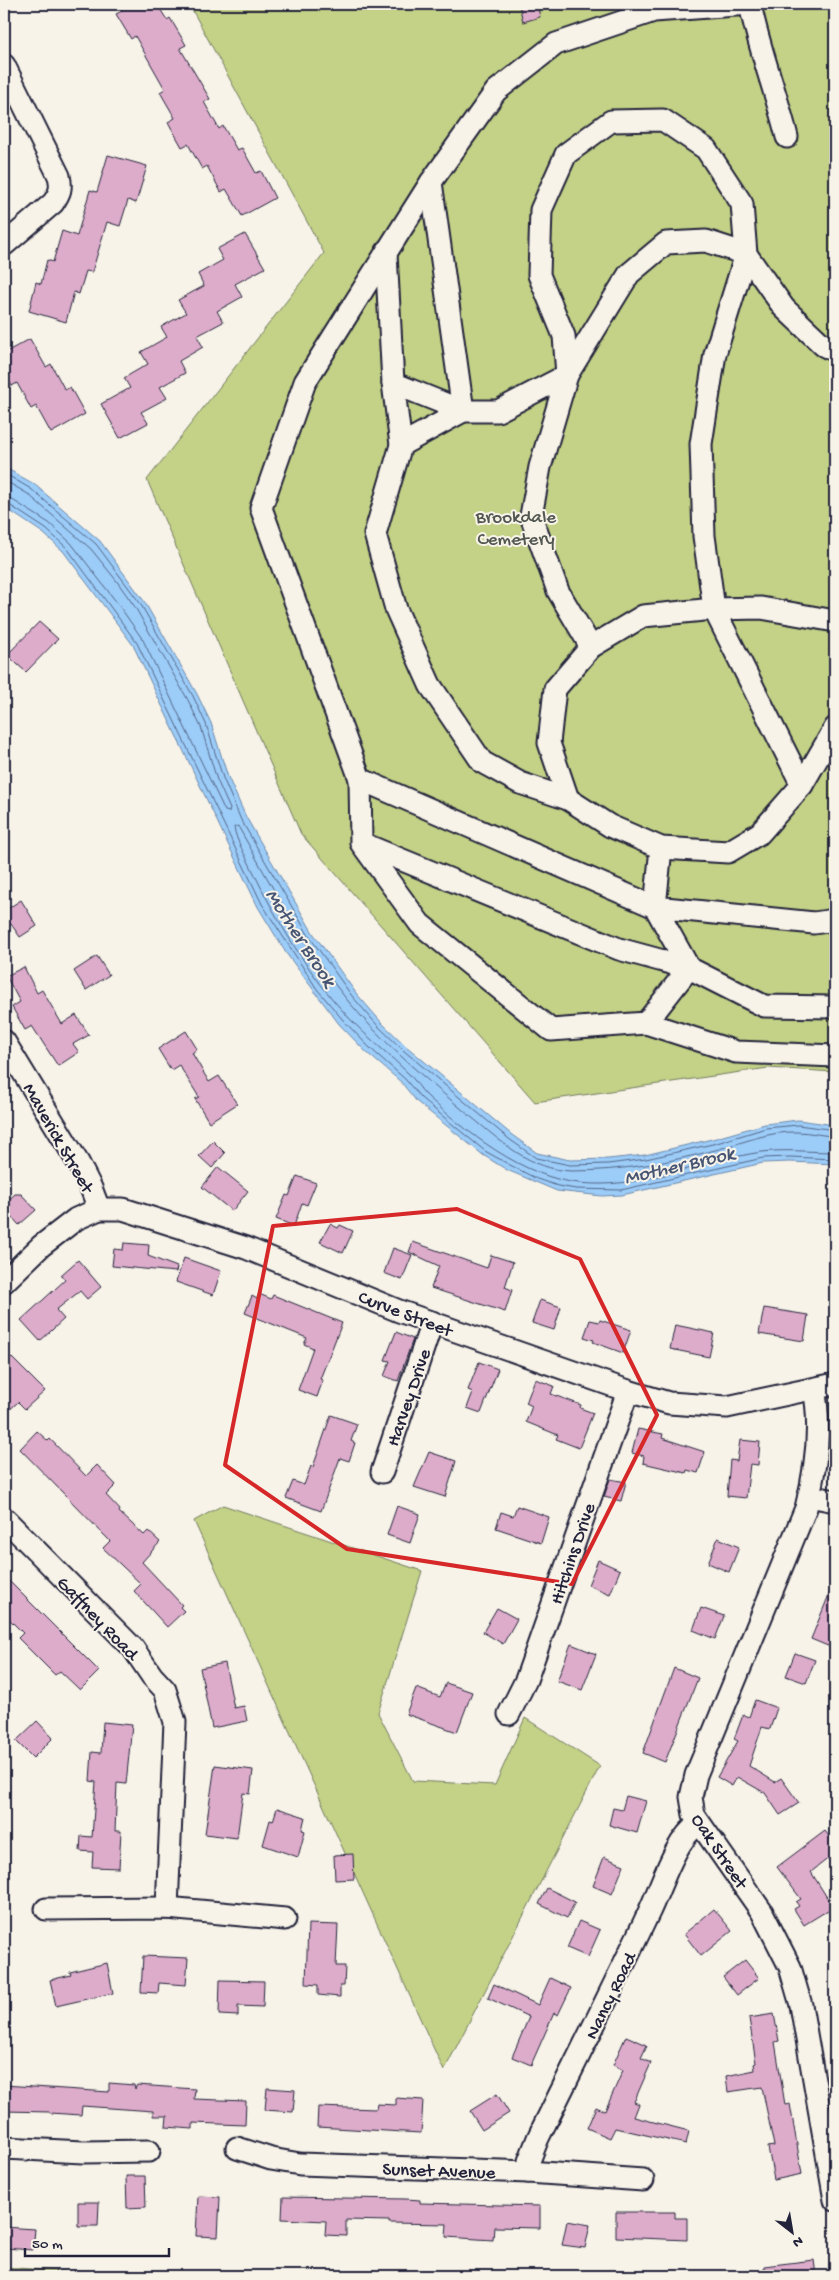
<svg xmlns="http://www.w3.org/2000/svg" width="839" height="2280" font-family="'Gochi Hand',sans-serif">
	<style>
		.green { fill: #c3d286; stroke: #727a60 }
		.water { fill: #9cccf8; stroke: #6b88ac }
		.lines { fill: none; stroke-linecap: round; stroke-linejoin: round }
		.shore { stroke: #536687; stroke-width: 1 }
		.building { fill: #deaccb; stroke: #22223b }
		.minor-casing { stroke: #22223b; stroke-width: 25 }
		.minor { stroke: #f7f3e8; stroke-width: 21 }
		.marked { fill: none; stroke: #d62828; stroke-width: 4; stroke-linejoin: round }
		.labels { text-anchor: middle; stroke-width: 4; stroke-linejoin: round; paint-order: stroke }
		.park-label { font-size: 19px; fill: #525752; stroke: #f7f3e8 }
		.street-label { font-size: 19px; fill: #22223b; stroke: #f7f3e8 }
		.water-label { font-size: 20px; font-style: italic; fill: #475574; stroke: #f7f3e8 }
	</style>
	<rect width="100%" height="100%" fill="#f7f3e8"/>
	<filter id="ink" filterUnits="userSpaceOnUse"><feTurbulence type="fractalNoise" baseFrequency=".02" numOctaves="2"/><feDisplacementMap in="SourceGraphic" scale="10" xChannelSelector="R" yChannelSelector="G"/><feConvolveMatrix kernelMatrix="1 2 1 2 8 2 1 2 1" color-interpolation-filters="sRGB"/></filter>
	<g filter="url(#ink)">
		<g class="green">
			<path d="M189,4h646v1068l-67,-4 -233,34 -234,-268 -154,-354 177,-227z"/>
			<path d="M223,1505l199,66 -44,142 35,68 82,4 30,-67 75,48 -156,305 -250,-550z"/>
			<path d="M4,2267l118,9h-118z"/>
		</g>
		<path class="water" d="M4,467l30,17 66,57 44,60 53,93 14,29 17,54 18,40 67,116 43,60 26,30 24,23 106,89 25,18 33,7 38,-1 37,-4 71,-17 49,-14 33,-4 37,5v39l-45,-2 -27,1 -141,32 -20,1 -45,-5 -50,-21 -24,-15 -66,-53 -16,-20 -35,-30 -27,-28 -53,-71 -28,-46 -125,-262 -70,-94 -20,-18 -39,-26z"/>
		<g class="lines">
			<g class="shore">
				<path d="M4,473l27,16 65,55 44,59 53,93 13,28 17,54 18,42 68,116 43,60 26,30 25,24 106,89 27,19 34,7 38,-1 38,-5 71,-16 49,-15 32,-3 37,5"/>
				<path d="M4,480l24,14 63,55 25,31 19,27 53,93 13,27 16,53 13,29 -1,3 -4,-1 -82,-171 -25,-36 -47,-61 -22,-20 -38,-24 -7,-2"/>
				<path d="M4,503l4,1 38,25 21,19 70,95 125,261 55,85 26,31 27,28 35,31 16,19 37,31 27,22 25,14 27,14 21,7 18,3 45,1 142,-32 27,-1 45,2"/>
				<path d="M835,1136c-12,0 -25,-4 -38,-4 -27,-1 -52,10 -78,17 -48,13 -97,22 -147,22 -42,-1 -71,-30 -102,-55 -43,-36 -86,-72 -122,-115 -44,-53 -76,-115 -110,-175l-4,1c2,14 12,29 18,42 25,53 57,106 97,149 19,20 41,37 60,56 6,6 11,15 17,21 40,37 98,83 153,88 62,7 121,-22 183,-31 24,-3 49,0 73,0"/>
			</g>
		</g>
		<g class="building">
			<path d="M118,4h39l10,16 3,-2 16,27 -6,3 30,51 -6,3 15,27 4,-3 14,24 5,-2 14,25 5,-2 14,27 -33,18 -16,-27 -5,3 -14,-26 -5,3 -14,-25 -6,3 -14,-25 7,-4 -15,-26 5,-3 -30,-53 -4,3 -15,-25 6,-3z"/>
			<path d="M519,4h18l3,13 -17,5z"/>
			<path d="M108,155l39,11 -11,37 -8,-3 -8,26 -13,-4 -15,50 -6,-1 -7,23 -5,-2 -8,30 -37,-11 7,-29 5,2 6,-24 6,2 9,-31 15,5 13,-46 7,2z"/>
			<path d="M245,234l20,34 -30,16 7,13 -25,14 6,11 -26,14 6,11 -24,14 6,12 -25,14 7,11 -26,14 7,11 -28,15 -19,-34 29,-16 -6,-10 24,-14 -7,-12 26,-15 -6,-10 25,-14 -8,-13 26,-14 -6,-12 25,-14 -6,-11z"/>
			<path d="M30,339l16,28 5,-3 14,26 5,-3 15,27 -34,19 -15,-27 -5,3 -14,-26 -5,3 -8,-15v-18z"/>
			<path d="M39,622l19,17 -32,33 -19,-17z"/>
			<path d="M21,900l16,26 -17,11 -9,-13 -7,5v-18z"/>
			<path d="M97,956l12,19 -23,15 -12,-19z"/>
			<path d="M24,967l13,26 5,-3 20,34 14,-9 13,20 -16,9 6,8 -21,14 -26,-40 -7,4 -13,-23 8,-5 -14,-26z"/>
			<path d="M186,1031l11,18 -5,4 17,29 10,-6 18,28 -28,18 -14,-23 4,-2 -20,-32 -8,5 -13,-21z"/>
			<path d="M213,1141l12,12 -13,15 -13,-12z"/>
			<path d="M218,1167l30,24 -16,20 -30,-24z"/>
			<path d="M297,1176l19,7 -9,22 -5,-2 -8,23 -18,-7 10,-24 3,1z"/>
			<path d="M15,1194h6l15,16 -17,15 -15,-17v-4z"/>
			<path d="M330,1224l8,4 2,-3 13,6 -10,22 -23,-11z"/>
			<path d="M413,1242l74,26 4,-13 22,7 -8,25 7,3 -7,22 -74,-24 8,-22 -30,-14z"/>
			<path d="M124,1243l25,2 -1,11 29,11 -1,5 -64,-6 2,-17 9,1z"/>
			<path d="M393,1248l19,7 -10,25 -18,-7z"/>
			<path d="M184,1258l37,13 -8,24 -37,-13z"/>
			<path d="M78,1260l23,27 -14,12 -7,-8 -24,19 8,9 -24,22 -19,-21 44,-40 -4,-5z"/>
			<path d="M259,1294l12,5 2,-4 69,28 -22,56 3,1 -6,17 -19,-7 15,-42 -9,-4 3,-6 -62,-25 7,-17 5,3z"/>
			<path d="M540,1300l21,7 -7,23 -22,-7z"/>
			<path d="M764,1308l44,7 -4,26 -45,-7z"/>
			<path d="M590,1320l9,2 1,-2 31,10 -8,23 -30,-11 1,-2 -10,-3z"/>
			<path d="M675,1325l39,8 -5,24 -39,-8z"/>
			<path d="M396,1332l17,7 -15,42 -14,-5 6,-15 -5,-1z"/>
			<path d="M4,1350l41,41 -20,18 -7,-7 -14,13z"/>
			<path d="M479,1362l19,7 -17,44 -14,-5 6,-16 -5,-2z"/>
			<path d="M535,1379l19,7 -3,8 30,11 -1,3 13,5 -14,35 -23,-9 2,-4 -32,-13 6,-16 -6,-3z"/>
			<path d="M331,1415l26,9 -6,17 4,2 -6,18 -9,-3 -19,53 -35,-13 7,-17 11,4 7,-19 2,1z"/>
			<path d="M638,1429l25,5 -1,4 43,14 -7,21 -11,-3 -1,3 -43,-10 1,-7 -12,-3z"/>
			<path d="M37,1431l11,10 2,-2 36,37 11,-11 19,20 -10,10 14,15 -1,2 25,23 4,-4 12,11 -18,20 40,43 -2,2 4,4 -17,16 -33,-36 7,-7 -38,-36 7,-7 -90,-92z"/>
			<path d="M740,1440l20,2 -2,23 -8,-1 -4,34 -19,-2 3,-36 7,1z"/>
			<path d="M429,1452l27,9 -11,36 -31,-10z"/>
			<path d="M610,1479l16,3 -5,19 -17,-4z"/>
			<path d="M397,1506l23,8 -10,29 -23,-8z"/>
			<path d="M517,1506l32,11 -8,26 -45,-15 5,-16 12,4z"/>
			<path d="M718,1538l21,9 -10,25 -21,-9z"/>
			<path d="M598,1560l22,10 -10,24 -22,-9z"/>
			<path d="M4,1576l95,95 -19,19 -20,-19 -5,4 -37,-37 5,-5 -19,-19z"/>
			<path d="M835,1580v69l-24,-10z"/>
			<path d="M497,1608l20,11 -14,25 -20,-12z"/>
			<path d="M701,1608l23,8 -9,23 -22,-9z"/>
			<path d="M571,1644l25,10 -14,36 -25,-9z"/>
			<path d="M795,1653l20,7 -9,23 -20,-7z"/>
			<path d="M225,1663l9,45 10,-2 3,15 -35,7 -12,-60z"/>
			<path d="M674,1668l24,10 -33,84 -22,-9z"/>
			<path d="M446,1683l26,9 -15,40 -51,-18 10,-26 24,9z"/>
			<path d="M755,1700l22,8 -7,21 -8,-2 -13,39 26,16 6,-4 18,25 -19,12 -15,-22 -28,-16 -5,9 -15,-9 21,-36 -4,-2 9,-24 6,2z"/>
			<path d="M37,1721l16,17 -20,20 -17,-17z"/>
			<path d="M103,1722l29,3 -6,59 -9,-1 -2,48h6l-2,37 -27,-1 1,-15 -13,-1 1,-15 11,1 4,-55 -6,-1 2,-29 9,1z"/>
			<path d="M215,1765l38,5 -3,24 -7,-1 -6,45 -32,-4z"/>
			<path d="M626,1796l20,5 -9,32 -28,-8 4,-17 9,2z"/>
			<path d="M277,1808l28,9 -3,13 3,1 -7,26 -35,-12 7,-25 3,1z"/>
			<path d="M825,1831l10,13v9l-24,19 22,35 -29,18 -10,-16 5,-3 -3,-4 5,-3 -24,-32z"/>
			<path d="M353,1854l1,25 -19,1 -1,-25z"/>
			<path d="M604,1857l20,8 -12,29 -19,-8z"/>
			<path d="M547,1888l28,14 -8,16 -28,-14z"/>
			<path d="M714,1909l18,22 -31,25 -17,-22z"/>
			<path d="M579,1921l21,9 -12,27 -21,-9z"/>
			<path d="M308,1924l30,1 -2,41h9l-1,20h-4v11l-22,-2v-10l-12,-1z"/>
			<path d="M143,1956l45,2 -2,27 -27,-2 -1,10 -17,-1z"/>
			<path d="M745,1960l14,18 -22,17 -14,-18z"/>
			<path d="M107,1963l6,30 -57,13 -6,-26 21,-5 -1,-3z"/>
			<path d="M550,1978l21,10 -13,27 -4,-2 -23,52 -19,-8 17,-40 -41,-19 6,-14 44,21z"/>
			<path d="M220,1980l44,1 -1,26 -25,-1v10l-19,-1z"/>
			<path d="M774,2014l5,27 -4,1 10,63 5,-1 12,70 -28,6 -6,-33 6,-1 -12,-59 -34,5 -2,-16 29,-6 -1,-6 2,-1 -7,-45z"/>
			<path d="M626,2036l21,9 -6,13 10,5 -17,39 5,2 -5,13 55,14 -3,13 -71,-16 -5,10 -23,-10 9,-21 9,4 18,-41 -10,-5z"/>
			<path d="M109,2083l25,2 1,4 2,-4 58,4 -1,10 52,2 -1,24 -52,-2v6l-27,-2 1,-11h-14v-5l-71,-5 -1,9 -31,-2v-1l-46,-1v-26l105,7z"/>
			<path d="M267,2088l28,2 -2,22 -28,-2z"/>
			<path d="M497,2094l12,19 -27,17 -12,-19z"/>
			<path d="M396,2098l27,2 -2,33 -104,-6 1,-20 58,2 1,-5 19,1z"/>
			<path d="M126,2176h19l1,31 -19,1z"/>
			<path d="M198,2196l22,1 -2,40 -22,-1z"/>
			<path d="M283,2197l123,2 14,1v3l120,3v22l-46,-1 -1,13 -47,-3 1,-13 -58,-1v-2l-43,-1v16l-21,-1 1,-14 -44,-2z"/>
			<path d="M78,2202h21l-1,24h-20z"/>
			<path d="M616,2212h59v6h12v22l-71,-3z"/>
			<path d="M567,2221l23,4 -5,23 -23,-3z"/>
			<path d="M4,2227l31,2 -2,21 -29,-2z"/>
			<path d="M814,2260l2,16h-51l-1,-10z"/>
		</g>
		<g class="lines">
			<g class="minor-casing">
				<g id="minor">
					<path d="M750,4l-96,7 -98,33 -60,47 -65,91 -45,71 7,130 8,62 -26,89 21,75 34,76 52,77 38,21 48,16 42,27 51,22 67,4 32,-19 42,-48 33,-57"/>
					<path d="M750,4c9,45 26,88 37,133"/>
					<path d="M4,65l55,111c3,12 1,17 -6,27l-49,42"/>
					<path d="M431,182l32,229h35l69,-36 -3,-39 -25,-61 2,-65 25,-56 45,-33 52,-1 43,29 36,55 4,50 -31,100 -14,90 3,92 10,73 88,176"/>
					<path d="M393,383l70,28 -62,34"/>
					<path d="M591,647l-33,-56 -27,-75 9,-49 27,-92 62,-101 37,-31 40,-2 40,13 38,54 39,37 12,6"/>
					<path d="M360,779l295,128 34,61 75,38 71,1"/>
					<path d="M568,799l-19,-56 6,-54 36,-42 52,-31 71,-7 47,-1 74,13"/>
					<path d="M361,843l258,106 70,19 -43,55 -95,7 -131,-106 -59,-81 -1,-64 -99,-271 44,-126 81,-129"/>
					<path d="M661,848l-6,59 159,16 21,-3"/>
					<path d="M646,1023l90,29 99,4"/>
					<path d="M4,1041l75,123 12,24 8,21"/>
					<path d="M4,1282l37,-36 35,-27 23,-10h24l123,39 153,63 229,80 41,12 58,4 108,-23"/>
					<path d="M814,1389c8,39 2,80 -8,119l-110,267 -5,22 3,18 68,97 28,55 11,38 34,195"/>
					<path d="M382,1472l50,-150"/>
					<path d="M809,1496l26,5"/>
					<path d="M4,1518l129,130 19,28 13,14 10,32 -8,186"/>
					<path d="M509,1714l17,-34 102,-289"/>
					<path d="M46,1909l121,-1 118,11"/>
					<path d="M4,2148l79,4 66,-1"/>
					<path d="M237,2148l34,11 29,5 228,8 115,8"/>
					<path d="M528,2172l1,-11 9,-23c37,-75 75,-150 111,-226 13,-27 25,-71 50,-89"/>
				</g>
			</g>
			<use href="#minor" class="minor"/>
		</g>
	</g>
	<path class="marked" d="M457,1209l123,50 77,156 -85,169 -225,-35 -122,-84 48,-239z"/>
	<g class="labels">
		<g class="park-label">
			<text x="516" y="522">Brookdale<tspan x="516" dy="22">Cemetery</tspan></text>
		</g>
		<g class="street-label">
			<text transform="translate(60 1137) rotate(60)" y="7">Maverick Street</text>
			<text transform="translate(406 1312) rotate(21)" y="7">Curve Street</text>
			<text transform="translate(407 1397) rotate(-71)" y="7">Harvey Drive</text>
			<text transform="translate(571 1553) rotate(-71)" y="7">Hitchins Drive</text>
			<text transform="translate(99 1617) rotate(46)" y="7">Gaffney Road</text>
			<text transform="translate(721 1850) rotate(56)" y="7">Oak Street</text>
			<text transform="translate(609 1995) rotate(-64)" y="7">Nancy Road</text>
			<text transform="translate(439 2169) rotate(2)" y="7">Sunset Avenue</text>
		</g>
		<g class="water-label">
			<text transform="translate(302 937) rotate(57)" y="7">Mother Brook</text>
			<text transform="translate(679 1164) rotate(-13)" y="7">Mother Brook</text>
		</g>
	</g>
	<rect width="839" height="2280" fill="none" stroke="#f7f3e8" stroke-width="20"/>
	<rect x="10" y="10" width="819" height="2260" fill="none" stroke="#22223b" stroke-width="2" filter="url(#ink)"/>
	<g transform="translate(792 2232) rotate(149)" stroke="#f7f3e8" stroke-width="4" paint-order="stroke">
	<path d="M0-4L9 19L0 12L-9 19Z" fill="#22223b"/>
	<text y="-8" font-size="14" font-weight="bold" text-anchor="middle" fill="#22223b">N</text>
	</g>
	<path d="M25 2248v8h144v-8" fill="none" stroke="#22223b" stroke-width="2.5"/>
	<text x="32" y="2248" font-size="15" fill="#22223b" stroke="#f7f3e8" stroke-width="4" paint-order="stroke">50 m</text>
</svg>
